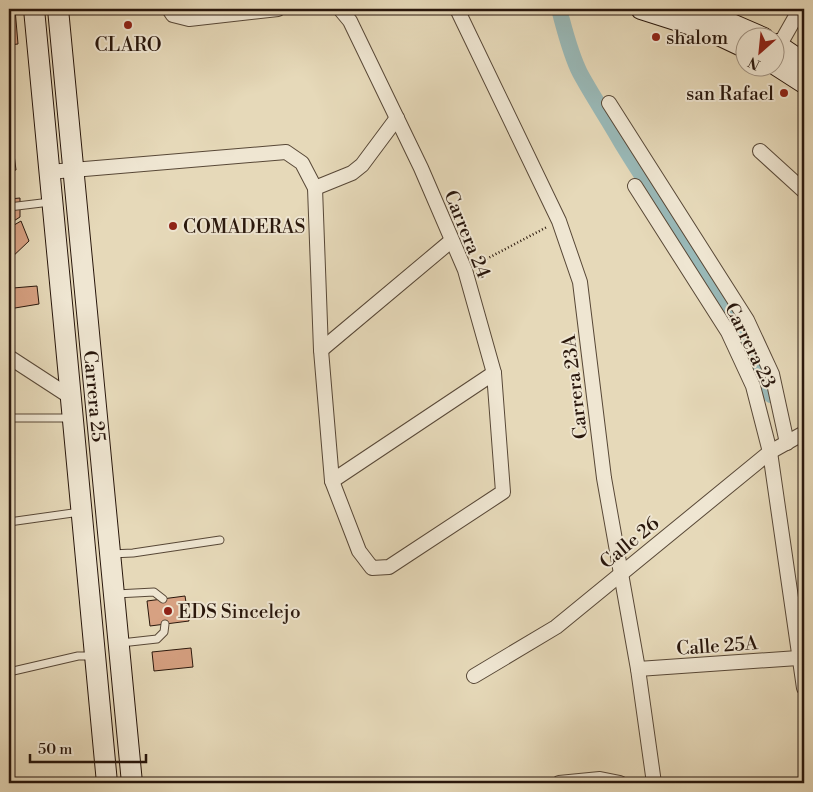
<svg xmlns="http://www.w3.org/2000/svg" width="813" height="792" font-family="'Libre Bodoni',serif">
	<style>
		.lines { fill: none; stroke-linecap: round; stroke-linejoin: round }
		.canal { stroke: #99b9b8; stroke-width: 16 }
		.building { fill: #d7a182; stroke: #29170c }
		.lane-casing { stroke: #584837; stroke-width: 9 }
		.street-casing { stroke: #584837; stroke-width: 16 }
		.secondary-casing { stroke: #29170c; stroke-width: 22 }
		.path { stroke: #29170c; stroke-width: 2.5; stroke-dasharray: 1 2.5; stroke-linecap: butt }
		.lane { stroke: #efe6d2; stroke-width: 7 }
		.street { stroke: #efe6d2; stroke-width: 14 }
		.secondary { stroke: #efe6d2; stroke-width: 20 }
		.poi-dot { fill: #8f2418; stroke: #efe6d2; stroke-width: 2 }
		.labels { text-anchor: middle; stroke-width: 4; stroke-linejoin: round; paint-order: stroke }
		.poi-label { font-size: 19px; fill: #29170c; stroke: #efe6d2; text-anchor: start }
		.street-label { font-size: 19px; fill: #29170c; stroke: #efe6d2 }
	</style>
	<rect width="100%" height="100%" fill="#e6d9b9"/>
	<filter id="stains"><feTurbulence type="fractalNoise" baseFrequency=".004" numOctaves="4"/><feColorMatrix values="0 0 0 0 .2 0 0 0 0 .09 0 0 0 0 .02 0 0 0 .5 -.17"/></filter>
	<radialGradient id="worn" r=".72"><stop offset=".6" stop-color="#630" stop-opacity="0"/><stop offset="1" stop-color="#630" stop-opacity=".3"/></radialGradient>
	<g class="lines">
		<path class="canal" d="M559,9c6,22 11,44 21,64 13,24 28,46 41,69 51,84 112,162 150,253"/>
	</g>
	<g class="building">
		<path d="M9,9h6l3,35 -9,1z"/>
		<path d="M9,131h2l5,39 -7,1z"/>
		<path d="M20,198v19l-11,7v-25z"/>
		<path d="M21,221l8,20 -20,19v-32z"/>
		<path d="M9,262l4,26 24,-2 2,18 -30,5z"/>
		<path d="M185,596l4,25 -39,5 -3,-25z"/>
		<path d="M191,648l2,19 -39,4 -2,-19z"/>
	</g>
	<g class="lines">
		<g class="lane-casing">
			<g id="lane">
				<path d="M9,207l41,-5"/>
				<path d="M9,418h62"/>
				<path d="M9,522l71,-10"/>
				<path d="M111,554l22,-1 87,-13"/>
				<path d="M116,594l38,-2 9,7"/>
				<path d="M121,643l36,-4 7,-7 1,-8"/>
				<path d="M9,672l69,-16h15"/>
			</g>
		</g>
		<g class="street-casing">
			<g id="street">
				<path d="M169,9l4,6 16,4 89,-10"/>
				<path d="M457,9l102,212 21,61 24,196 34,191 16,114"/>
				<path d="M779,46l21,-37"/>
				<path d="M609,103l138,217 25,54 15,69"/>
				<path d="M760,151l44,40"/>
				<path d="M49,172l237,-20 16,11 13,25 6,162 11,131 27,70 13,17 17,-1 114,-75 -9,-119 -29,-103 -44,-102 -71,-147 -10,-12"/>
				<path d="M635,186l93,146 25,54 17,66 34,236"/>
				<path d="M315,188l37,-15 10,-8 35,-47"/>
				<path d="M321,350l130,-109"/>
				<path d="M9,357l63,41"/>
				<path d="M332,481l162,-108"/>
				<path d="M638,669l160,-11"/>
				<path d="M474,676l82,-49 214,-175 34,-19"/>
				<path d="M559,783l41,-4 20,4"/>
			</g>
		</g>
		<g class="secondary-casing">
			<g id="secondary">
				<path d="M34,9c24,258 50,516 73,774"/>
				<path id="s1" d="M58,9l74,774"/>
				<path d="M641,9l69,22 36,17"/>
				<path d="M697,9l67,29"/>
				<path d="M776,44l28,19"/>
				<path d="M776,65l28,18"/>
			</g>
		</g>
		<path class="path" d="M477,264l70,-37"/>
		<use href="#lane" class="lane"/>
		<use href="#street" class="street"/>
		<use href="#secondary" class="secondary"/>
	</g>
	<g class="poi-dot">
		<circle cx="128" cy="25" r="5"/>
		<circle cx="656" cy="37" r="5"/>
		<circle cx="784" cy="93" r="5"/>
		<circle cx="173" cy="226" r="5"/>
		<circle cx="168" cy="611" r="5"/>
	</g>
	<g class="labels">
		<g class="poi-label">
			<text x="666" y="44">shalom</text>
			<text x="128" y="51" text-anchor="middle">CLARO</text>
			<text x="774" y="100" text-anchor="end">san Rafael</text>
			<text x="183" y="233">COMADERAS</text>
			<text x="178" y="618">EDS Sincelejo</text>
		</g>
		<g class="street-label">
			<text transform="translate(468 234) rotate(68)" y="7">Carrera 24</text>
			<text transform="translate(751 345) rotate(64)" y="7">Carrera 23</text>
			<text transform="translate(574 387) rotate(-97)" y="7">Carrera 23A</text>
			<text dy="7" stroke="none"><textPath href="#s1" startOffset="389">Carrera 25</textPath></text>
			<text transform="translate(629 542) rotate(-39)" y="7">Calle 26</text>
			<text transform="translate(717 645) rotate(-4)" y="7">Calle 25A</text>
		</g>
	</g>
	<rect width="813" height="792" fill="none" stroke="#e6d9b9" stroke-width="30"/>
	<rect x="10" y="10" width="793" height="772" fill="none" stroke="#29170c" stroke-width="2.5"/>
	<rect x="15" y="15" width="783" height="762" fill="none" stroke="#29170c"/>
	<g transform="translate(760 52) rotate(207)"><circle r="24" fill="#efe6d2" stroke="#a09383"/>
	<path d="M0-4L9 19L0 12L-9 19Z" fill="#8f2418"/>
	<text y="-8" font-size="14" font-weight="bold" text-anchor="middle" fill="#29170c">N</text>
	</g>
	<path d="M30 754v8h116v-8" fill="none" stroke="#29170c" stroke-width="2.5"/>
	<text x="38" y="754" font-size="15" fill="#29170c" stroke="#efe6d2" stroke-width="4" paint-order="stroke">50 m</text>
	<rect width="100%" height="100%" filter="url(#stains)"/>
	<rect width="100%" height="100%" fill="url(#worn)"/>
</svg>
